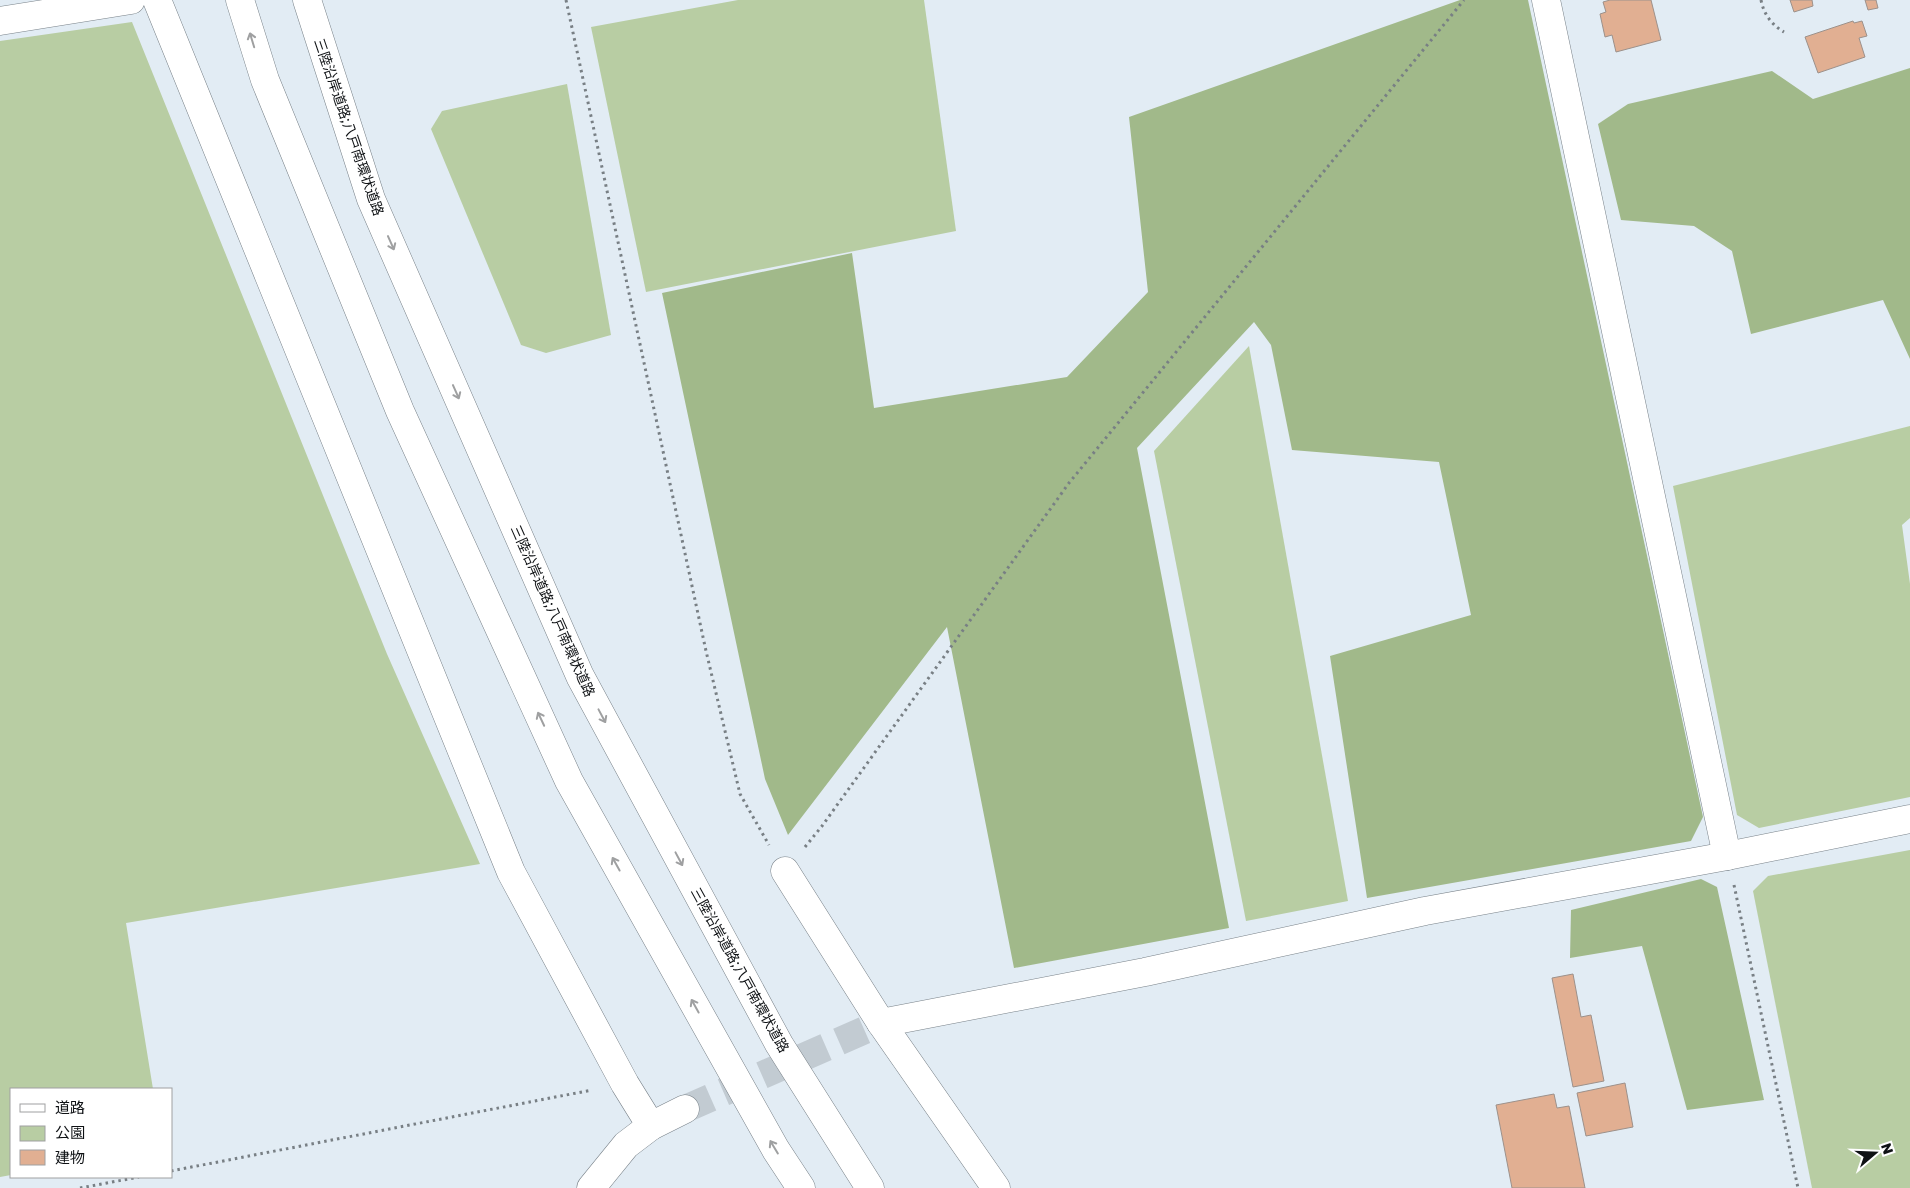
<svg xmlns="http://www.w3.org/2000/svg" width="1910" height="1188" font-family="'Golos Text','Noto Sans JP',sans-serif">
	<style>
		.green { fill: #b8cda3 }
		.forest { fill: #a1b98a }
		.building { fill: #e1af92; stroke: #9c918b }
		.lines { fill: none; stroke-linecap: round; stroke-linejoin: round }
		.minor-tunnel { stroke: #c2cbd2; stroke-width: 28; stroke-dasharray: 28 14; stroke-linecap: butt }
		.minor-casing { stroke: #798289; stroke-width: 29 }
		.motorway-casing { stroke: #798289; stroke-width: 29 }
		.path { stroke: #787f84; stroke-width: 3; stroke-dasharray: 2.5 4; stroke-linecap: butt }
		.minor { stroke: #fff; stroke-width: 28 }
		.motorway { stroke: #fff; stroke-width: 28 }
		.oneway { stroke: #9fa0a1 }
		.labels { text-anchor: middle; stroke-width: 4; stroke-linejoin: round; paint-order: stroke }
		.street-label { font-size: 14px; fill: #0e1114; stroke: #fff }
	</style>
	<rect width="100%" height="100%" fill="#e2ecf4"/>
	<g class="green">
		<path d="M738,0h186l32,231 -310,61 -55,-265z"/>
		<path d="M132,22l255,632 93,210 -354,59 27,166h-142v86l-11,2v-1136z"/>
		<path d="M567,84l44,251 -65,18 -25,-8 -90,-216 11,-18z"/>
		<path d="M1249,346l99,555 -102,20 -92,-470z"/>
		<path d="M1910,426v92l-8,7 8,59v213l-151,31 -22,-13 -64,-329z"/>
		<path d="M1910,850v338h-98l-59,-297 15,-15z"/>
	</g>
	<g class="forest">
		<path d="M1460,0h68l175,817 -12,24 -324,57 -37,-242 141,-41 -32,-153 -147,-12 -21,-105 -17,-23 -117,126 92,480 -215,40 -67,-341 -159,208 -23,-56 -103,-486 190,-40 22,155 193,-31 81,-85 -19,-175z"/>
		<path d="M1910,68v291l-27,-59 -132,34 -19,-83 -38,-25 -73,-6 -23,-96 30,-20 144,-33 41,28z"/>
		<path d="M1701,879l16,8 47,213 -77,10 -45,-164 -72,12 1,-48z"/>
	</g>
	<g class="building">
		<path d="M1610,0h41l10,40 -45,12 -4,-17 -7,2 -5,-23 6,-2 -3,-10z"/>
		<path d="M1790,0h22l1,6 -19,6z"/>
		<path d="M1865,0h11l2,8 -10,2z"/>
		<path d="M1853,21l1,2 8,-2 5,15 -8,2 6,19 -47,16 -13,-36z"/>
		<path d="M1573,974l8,43 10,-2 13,66 -31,6 -21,-109z"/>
		<path d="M1625,1083l8,44 -47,9 -9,-43z"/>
		<path d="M1554,1094l3,14 12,-2 16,82h-73l-16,-83z"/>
	</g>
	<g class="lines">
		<path class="minor-tunnel" d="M685,1109l196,-86"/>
		<g class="minor-casing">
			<g id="minor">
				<path d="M157,0l354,872 114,212 26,42"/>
				<path d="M1546,0l181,856"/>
				<path d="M0,21l131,-21"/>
				<path d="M785,871l96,152 115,165"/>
				<path d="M881,1023l264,-51 280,-61 302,-55 183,-37"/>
				<path d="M591,1188l35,-43 25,-19 34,-17"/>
			</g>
		</g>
		<g class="motorway-casing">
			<g id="motorway">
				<path d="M240,0l25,80 135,331 169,370 207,369 25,38"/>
				<path d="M307,0l64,199 209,477 199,368 91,144"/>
			</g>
		</g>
		<g class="path">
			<path d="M566,0l140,651 34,143 29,51"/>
			<path d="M1761,0c3,15 11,25 23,32"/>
			<path d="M805,847l17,-21 247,-343 395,-483"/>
			<path d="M1734,885l64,303"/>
			<path d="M171,1171l421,-81"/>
			<path d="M80,1188l59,-11"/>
		</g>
		<use href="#minor" class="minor"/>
		<use href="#motorway" class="motorway"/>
	</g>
	<defs><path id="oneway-shaft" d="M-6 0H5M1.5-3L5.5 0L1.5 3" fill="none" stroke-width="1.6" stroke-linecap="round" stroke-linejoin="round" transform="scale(1.25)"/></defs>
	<g class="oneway">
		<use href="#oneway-shaft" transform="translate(252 40) rotate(-107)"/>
		<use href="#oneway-shaft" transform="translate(391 243) rotate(66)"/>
		<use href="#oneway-shaft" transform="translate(456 392) rotate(66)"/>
		<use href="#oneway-shaft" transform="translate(602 716) rotate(62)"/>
		<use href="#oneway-shaft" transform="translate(541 719) rotate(-115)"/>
		<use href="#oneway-shaft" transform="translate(679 859) rotate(62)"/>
		<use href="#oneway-shaft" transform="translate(616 864) rotate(-119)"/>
		<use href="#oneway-shaft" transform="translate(695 1006) rotate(-119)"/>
		<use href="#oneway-shaft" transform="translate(774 1147) rotate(-121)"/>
	</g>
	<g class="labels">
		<g class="street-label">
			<text transform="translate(349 127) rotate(71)" y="5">三陸沿岸道路;八戸南環状道路</text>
			<text transform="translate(553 611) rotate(66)" y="5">三陸沿岸道路;八戸南環状道路</text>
			<text transform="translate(740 970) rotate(61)" y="5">三陸沿岸道路;八戸南環状道路</text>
		</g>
	</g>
	<rect x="10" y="1088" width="162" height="90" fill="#ffffff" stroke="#9fa0a1"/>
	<rect x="20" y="1104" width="25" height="8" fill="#ffffff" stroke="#9fa0a1"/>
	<text x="55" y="1113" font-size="15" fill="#0e1114">道路</text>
	<rect x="20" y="1126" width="25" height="15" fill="#b8cda3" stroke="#9fa0a1"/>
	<text x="55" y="1138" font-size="15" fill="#0e1114">公園</text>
	<rect x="20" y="1150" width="25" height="15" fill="#e1af92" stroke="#9fa0a1"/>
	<text x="55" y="1163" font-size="15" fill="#0e1114">建物</text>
	<g transform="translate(1875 1153) rotate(71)" stroke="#ffffff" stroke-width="4" paint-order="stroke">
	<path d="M0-4L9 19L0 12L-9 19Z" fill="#0e1114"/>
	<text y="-8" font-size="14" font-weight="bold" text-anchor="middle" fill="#0e1114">N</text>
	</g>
</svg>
